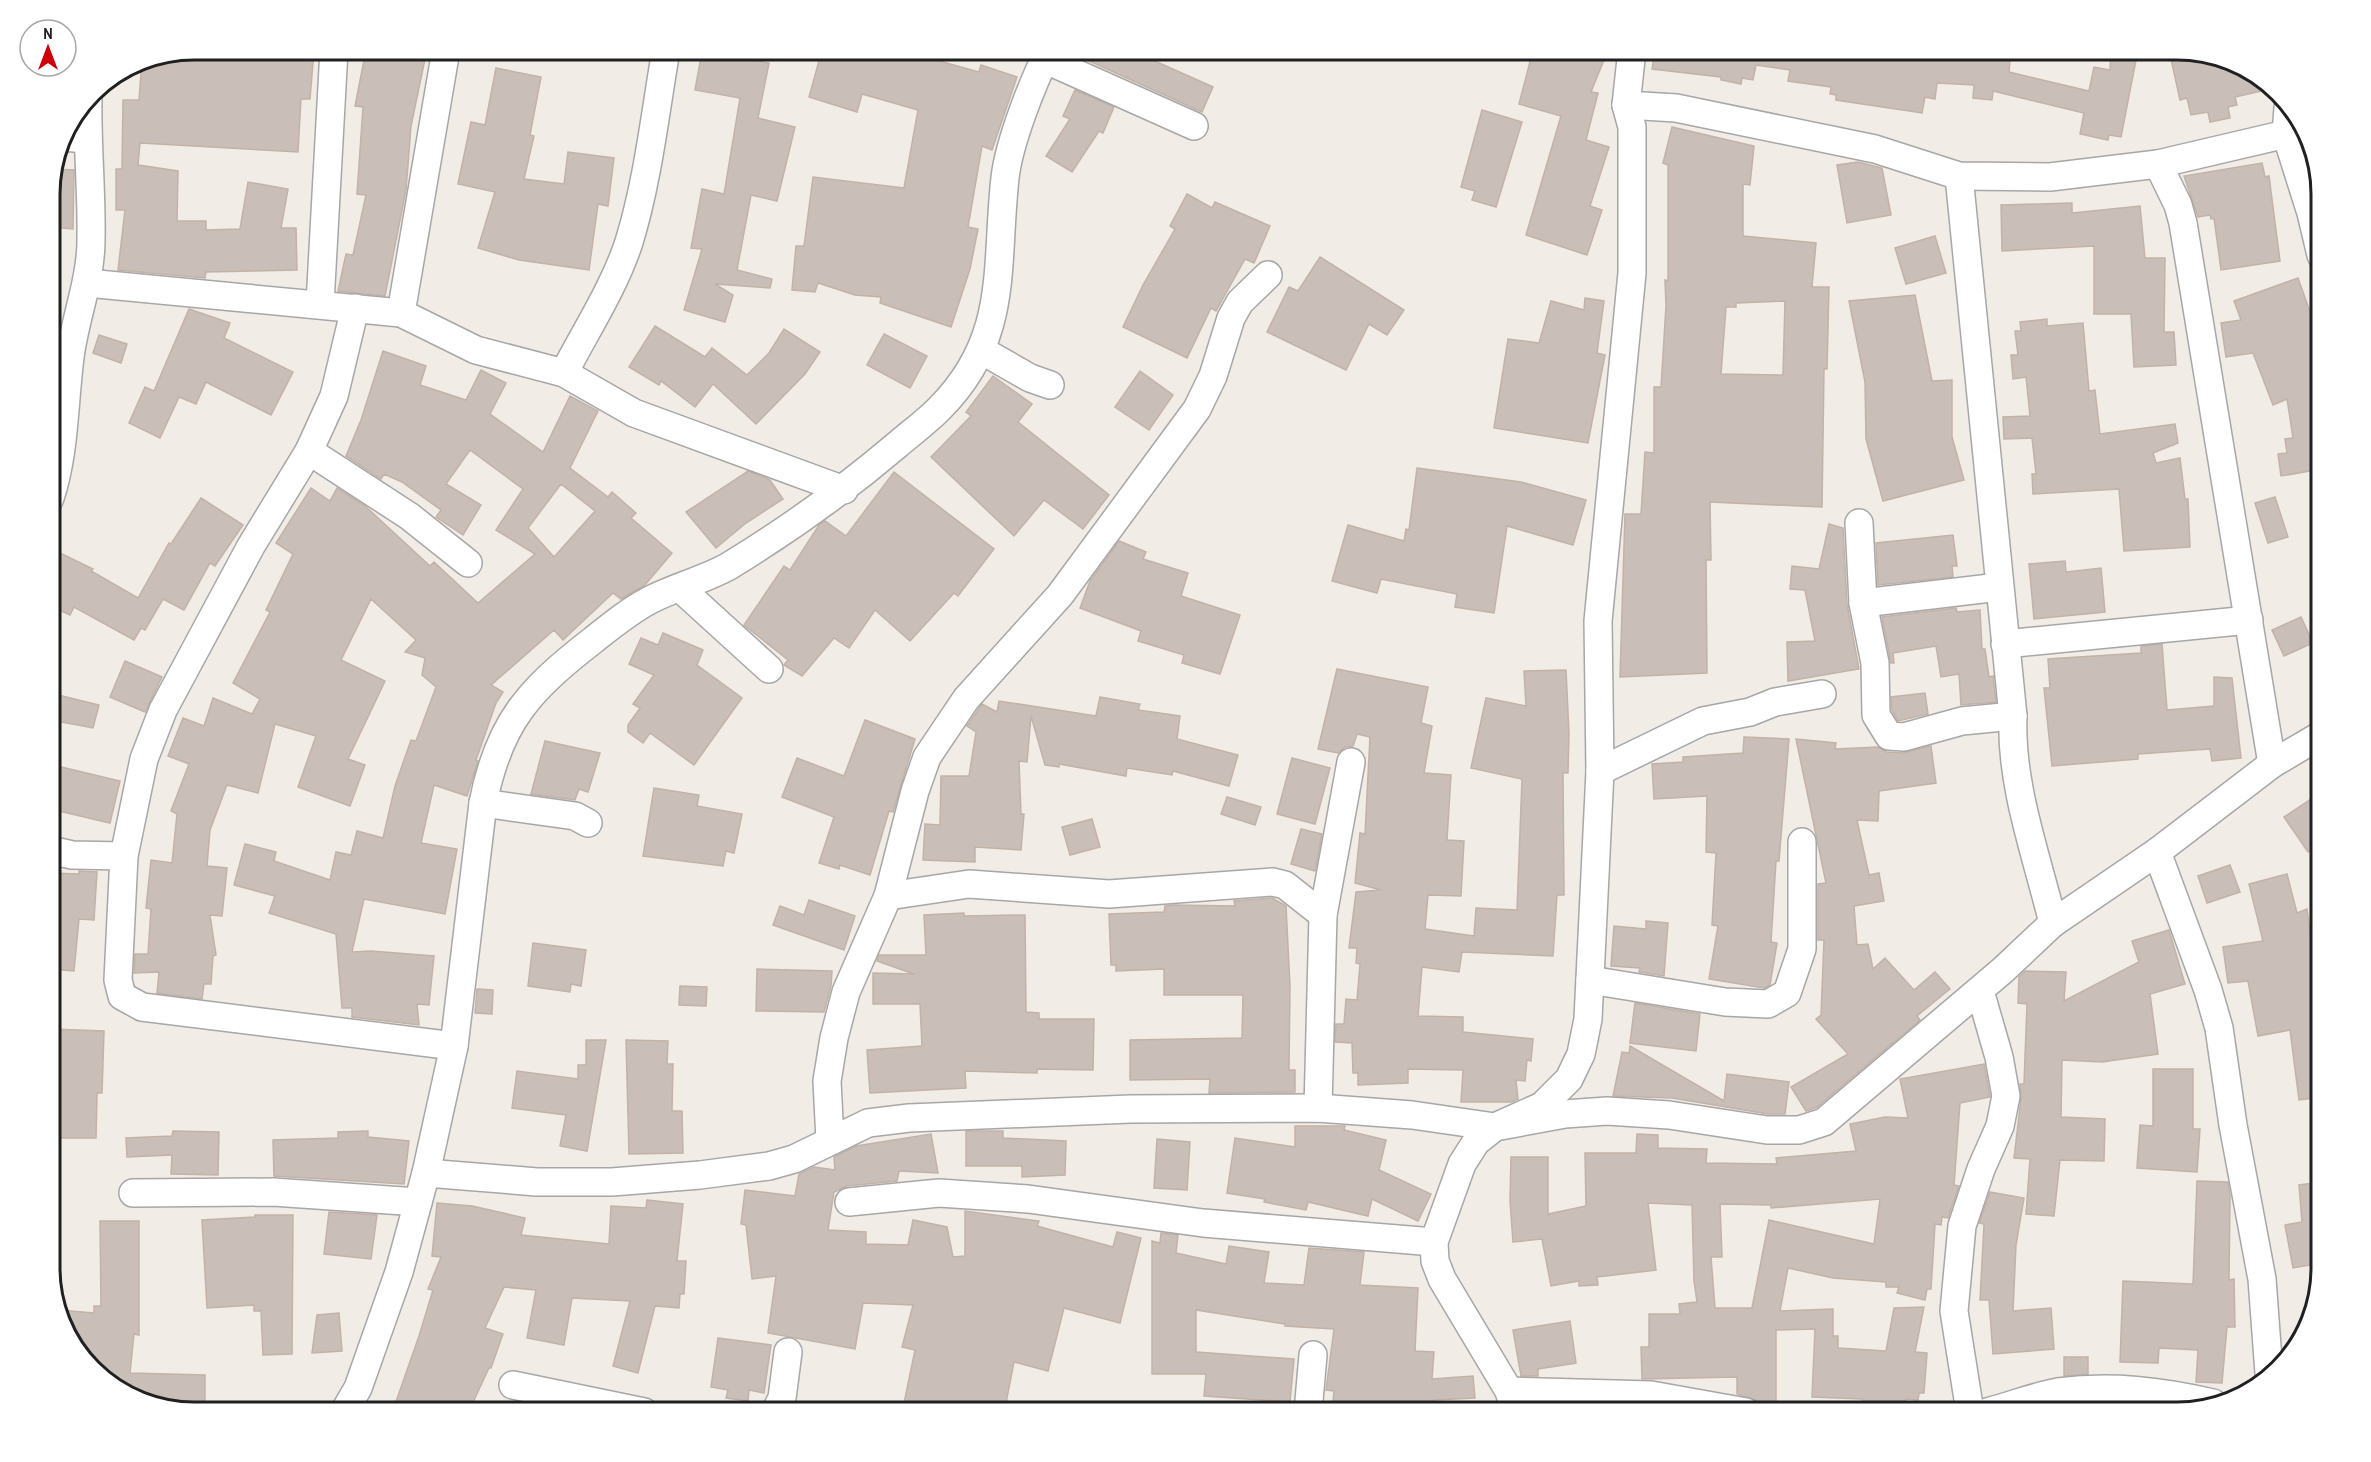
<svg xmlns="http://www.w3.org/2000/svg" width="2371" height="1462" font-family="'Archivo Narrow',sans-serif">
	<style>
		.building { fill: #c9bfb8; stroke: #c3b2a7; stroke-width: 1.5; fill-rule: evenodd }
		.lines { fill: none; stroke-linecap: round; stroke-linejoin: round }
		.street-casing { stroke: #a7a7a7; stroke-width: 30 }
		.street { stroke: #fff; stroke-width: 27 }
		.rim { fill: none; stroke: #202020; stroke-width: 3 }
	</style>
	<rect width="100%" height="100%" fill="#f1ece6"/>
	<g class="building">
		<path d="M194,50h120l-4,49h-9l-3,53 -158,-9 -2,22 40,6 -1,50h29v9l34,-1 8,-47 40,7 -7,39h15l1,42 -91,2 -1,6 -87,-8 7,-60h-9v-41h6l1,-69h16l3,-40z"/>
		<path d="M366,50h15l44,9 -14,67 -5,64 -21,106 -47,-5 8,-37 7,1 13,-60 -9,-1 6,-87 -8,-1z"/>
		<path d="M822,50h78l79,22 2,-7 36,12 -25,73 -10,-4 -14,81 10,2 -8,40 -19,58 -71,-24 1,-6 -26,-2 -37,-12 -3,9 -23,-2 4,-44h8l9,-69 91,11 14,-78 -56,-16 -5,18 -48,-15z"/>
		<path d="M1065,50h75l-1,4 74,33 -11,25z"/>
		<path d="M1533,50h75l-17,42 7,1 -12,47 23,7 -19,59 12,4 -15,45 -61,-20 35,-119 -42,-12z"/>
		<path d="M1655,50h197l46,5 1,-5h112l-2,22 80,19 5,-24 16,3 1,-20h27l-17,87 -12,-2 -1,5 -28,-6 4,-21 -91,-22 -1,9 -19,-2 1,-13 -37,-2 -2,16 -10,-2 -3,16 -86,-13v-5l-6,-1 1,-7 -43,-6 2,-11 -34,-5 -3,15 -11,-2 -1,6 -20,-4v-3l-69,-8z"/>
		<path d="M702,51l67,12 -11,55 37,9 -18,74 -26,-6 -14,75 35,9 -2,9 -55,-4 18,11 -8,27 -41,-12 18,-61 -11,-1 11,-59 22,5 16,-96 -45,-8z"/>
		<path d="M2193,54l56,15 21,20 -35,8 2,8 -9,2 2,11 -20,4 -2,-10 -17,3 -4,-17 -7,2 -9,-41z"/>
		<path d="M496,68l45,9 -11,58 4,1 -10,43 40,5 4,-32 46,6 -6,48 -10,-2 -9,66 -70,-10 -41,-12 17,-56 -37,-8 13,-62 14,3z"/>
		<path d="M1075,90l39,17 -11,26 -4,-2 -27,41 -26,-16 24,-37 -7,-3z"/>
		<path d="M1482,110l40,12 -26,85 -24,-7 3,-9 -14,-4z"/>
		<path d="M1672,127l82,19 -4,39 -7,-1v52l73,7 -4,44h17l-2,82h-3l-2,138 -112,-5 1,58h-5l1,113 -87,4 5,-163h16l4,-62 9,1v-66h7l5,-81 -1,-26 3,1v-116l-5,-2zM1785,301l-2,74 -62,-1 5,-67h10v-4z"/>
		<path d="M1858,162l24,6 9,47 -44,8 -10,-58z"/>
		<path d="M2262,163l3,14 4,-1 11,85 -59,9 -7,-52 -3,1 -1,-4 -12,2 -14,-41z"/>
		<path d="M54,169l20,1 -1,59 -23,-2v-42z"/>
		<path d="M1187,194l25,14 3,-6 55,24 -16,37 -9,-4 -29,52 -5,-3 -24,50 -64,-31 20,-42 32,-56 -5,-3z"/>
		<path d="M2072,203v10l68,-7 5,52h20l-1,74h10l2,33 -42,2 -3,-53h-37v-68l-92,5 -1,-46z"/>
		<path d="M1935,236l11,37 -40,11 -11,-36z"/>
		<path d="M1320,257l84,53 -17,25 -18,-11 -23,46 -79,-38 22,-45 9,4z"/>
		<path d="M2298,278l23,65v126l-40,7 -3,-22 9,-1 -2,-14 8,-1 -6,-39 -14,6 -20,-52 -27,4 -5,-34 20,-3 -7,-19z"/>
		<path d="M1915,295l17,86 20,-1v57l12,43 -81,21 -17,-62 -1,-57 -16,-81z"/>
		<path d="M1585,298l19,3 -7,52 8,2 -17,88 -94,-15 14,-89 31,4 12,-42 33,9z"/>
		<path d="M189,309l41,14 -6,15 69,34 -22,43 -65,-33 -10,22 -17,-7 -19,41 -31,-15 16,-36 9,4z"/>
		<path d="M2047,319v7l36,-3 6,68 6,-1 5,44 75,-10 3,19 -25,10 3,10 24,-5 5,41h3l2,48 -66,4 -5,-62 -86,5 -1,-20h4l-4,-36 -28,1 -1,-22 27,-1 -4,-39 -13,2 -2,-24h7l-3,-24h6l-1,-9z"/>
		<path d="M655,326l50,31 7,-9 35,27 22,-22 15,-24 36,23 -15,22 -49,50 -43,-40 -18,23 -34,-26 -2,4 -30,-18z"/>
		<path d="M884,334l43,22 -17,32 -43,-23z"/>
		<path d="M99,335l28,9 -6,19 -28,-10z"/>
		<path d="M383,351l43,15 -6,19 46,15 15,-30 25,13 -16,31 53,38 27,-56 28,15 -28,57 38,29 4,-5 24,21 -5,5 41,35 -27,32 -24,14 -8,-6 -50,47 -9,-10 -63,55 12,7 -7,11 -20,57 2,1 -11,35 -33,-11 -13,58 36,6 -12,65 -81,-15 -12,53 19,-1 63,5 -5,49 -12,-1 2,21 -67,-8v-9h-10l-6,-74 -67,-21 6,-17 -41,-11 11,-41 31,8 -2,9 56,19 6,-28 15,3 6,-24 26,7 12,-52 16,-46 5,1 20,-54 -14,-12 3,-17 -20,-6 11,-12 -45,-41 -30,61 44,21 -37,78 17,6 -15,41 -52,-19 18,-51 -41,-12 -17,69 -31,-8 -17,45 -3,36 20,2 -5,48 -12,-1 6,40 -3,1 -2,28h-7l-2,15 -45,-6 2,-21 -25,1 1,-19h13l3,-45 -5,-1 5,-48 21,3 5,-49 -6,-3 18,-47 -21,-8 15,-38 21,8 9,-28 39,16 8,-15 -27,-16 37,-71 -4,-2 27,-56 -17,-11 35,-55 19,13 7,-13 28,18 65,60 4,-4 44,41 57,-49 -39,-24 27,-41 -53,-39 -24,34 35,21 -18,30 -27,-18 5,-7 -39,-28 -18,-8 -3,5 -35,-23 15,-36zM561,484l34,27 -41,46 -26,-29z"/>
		<path d="M1140,371l33,24 -24,35 -34,-23z"/>
		<path d="M993,376l39,28 -14,18 91,73 -26,34 -39,-29 -30,36 -83,-79 40,-41 -5,-4z"/>
		<path d="M1417,468l104,14 65,18 -13,45 -66,-19 -13,87 -39,-6 2,-13 -76,-15 -4,14 -45,-12 16,-56 56,16 2,-12 3,1z"/>
		<path d="M748,471l22,9 13,19 -37,24 -30,25 -30,-36z"/>
		<path d="M894,472l100,77 -36,47 -4,-3 -44,48 -35,-31 -26,38 -15,-10 -32,38 -18,-11 4,-5 -44,-35 40,-59 6,4 29,-45 6,-4 21,15z"/>
		<path d="M2275,497l13,40 -20,6 -13,-40z"/>
		<path d="M201,498l42,27 -28,41 -5,-3 -26,47 -21,-11 -18,31 -4,-2 -7,12 -60,-33 -4,8 -20,-9v-42l6,-13 37,18 -2,2 47,27 31,-55 2,1z"/>
		<path d="M1829,524l14,4 4,76 12,65 -71,12 -1,-39 28,-1 -10,-51 -15,-1 2,-23 27,3z"/>
		<path d="M1953,535l4,31h-5l1,11 -75,8 -2,-42z"/>
		<path d="M1119,541l27,11 -3,7 45,14 -7,23 59,19 -20,59 -38,-11 2,-8 -46,-14 3,-10 -61,-23 10,-27z"/>
		<path d="M2065,561l1,11 35,-4 4,44 -71,7 -5,-55z"/>
		<path d="M1956,608l1,4 23,-2 2,39h3l4,28 4,-1 3,26 -35,3 -2,-31 -18,3 -5,-31 -43,7 1,10h-3l-9,-46z"/>
		<path d="M2301,617l12,26 -29,13 -12,-26z"/>
		<path d="M663,633l40,17 -6,15 45,33 -48,67 -44,-32 -7,10 -15,-11v-7l12,-17 -7,-4 21,-29 -25,-11 12,-26 17,7z"/>
		<path d="M2162,644l5,66 47,-4v-29l18,1 9,80 -29,3 -2,-12 -72,5v5l-86,7 -8,-78h6l-2,-29 93,-6v-7z"/>
		<path d="M125,661l37,16 -17,35 -35,-15z"/>
		<path d="M1337,669l91,18 -7,36 11,3 -8,47 27,2 -4,65 17,1 -3,55 -33,-1 -3,34 49,7 2,-28 41,2 5,-131 -51,-11 15,-70 40,8 -2,-35 42,-1 3,63 -1,40h-5l1,122h-7l-4,61 -91,-4 -3,20 -37,-5 -4,49 45,1v15l70,7 -2,22 -4,-1 -2,21 -9,-1 2,19 -6,3h-51l2,-32 -55,-1v14l-50,2v-12h-5l-1,-30 -17,-1 1,-18h8l2,-25 11,1 3,-36 -4,-1 1,-15h-8l7,-56 25,-2 -26,-7 5,-50 5,1 5,-97 -13,-3 -4,12 -8,1 -7,6 -20,-4z"/>
		<path d="M50,693l49,12 -6,23 -43,-8z"/>
		<path d="M1925,693l3,21 -30,7 -6,-11 -1,-13z"/>
		<path d="M1100,697l40,7 -2,6 42,6 -3,23 61,16 -9,31 -56,-15 -1,4 -45,-7 -1,8 -67,-12v3l-14,-2 -14,-49 -4,46 -8,-1 2,53h3l-3,36 -46,-3v15l-52,-2 2,-36 15,1 1,-49h28l7,-44 -9,-6 15,-22 15,8 2,-11 97,15z"/>
		<path d="M865,720l50,19 -22,73 -4,-1 -19,64 -30,-10 -1,4 -20,-6 15,-46 -52,-20 15,-39 47,18z"/>
		<path d="M1744,737l45,2 -10,122h-3l-5,81 6,1 -7,42 -6,3 -55,-9 9,-53 -6,-1 4,-72 -10,-1 1,-56 -53,3 -2,-35 31,-2v-5l60,-4z"/>
		<path d="M1796,739l40,4 -1,6 43,-2 9,5 16,1 28,-7 5,37 -57,8 -1,30 -21,-1 12,55 10,-2 5,28 -30,5 3,39 11,-1 5,25 12,-11 29,32 21,-18 15,17 -33,27 3,4 -103,87 -11,4 -15,-24 57,-33 -32,-35 5,-4 3,-75h-6v-56l8,-1z"/>
		<path d="M545,741l55,12 -12,39 -9,-3 -4,11 -44,-6z"/>
		<path d="M1292,758l38,10 -15,56 -38,-10z"/>
		<path d="M53,765l67,16 -10,42 -60,-14z"/>
		<path d="M654,788l45,7 -2,11 45,8 -8,39 -8,-2 -3,15 -80,-10z"/>
		<path d="M1227,797l34,10 -6,18 -34,-11z"/>
		<path d="M2314,797l7,11v35l-13,9 -24,-35z"/>
		<path d="M1092,819l8,28 -30,8 -8,-28z"/>
		<path d="M1301,829l21,5 -7,37 -24,-7z"/>
		<path d="M2230,865l10,27 -33,11 -9,-27z"/>
		<path d="M79,871l18,1 -3,48 -15,-1 -5,52 -24,-2v-96l29,1z"/>
		<path d="M2287,874l10,39 10,-4 14,105v83l-22,3 -9,-70 -32,6 -10,-55 -20,2 -5,-36 40,-6 -14,-57z"/>
		<path d="M1272,898l14,8 4,80 -1,84h6v22l-86,1 1,-14 -80,1v-40l112,-2 1,-43h-79v-26l-48,2v-6h-5l-2,-51 55,-2 1,-6 7,-1 63,1 -1,-5z"/>
		<path d="M809,900l46,16 -11,34 -71,-25 7,-19 24,9z"/>
		<path d="M964,913v3l61,-1 1,97 13,1v6h55l-1,51 -56,-1v4l-72,-2 1,17 -96,5 -3,-43 55,-4 -2,-42h-47v-31l41,1 -37,-13 2,-6h47l-2,-40z"/>
		<path d="M1646,921l22,2 -4,53 -25,-4 1,-4 -29,-2 3,-40 32,3z"/>
		<path d="M2169,930l16,54 -35,10 8,60 -56,8 -40,-2 -1,57 44,2 -1,42 -44,-1 -6,56 -28,-2 4,-55 -16,-1 7,-59 -1,-15h4l3,-80 -9,-1 1,-26 6,-6 41,1 -2,29 75,-39 -7,-21z"/>
		<path d="M533,943l53,7 -5,36 -10,-2 -1,8 -42,-6z"/>
		<path d="M757,969l75,2 -1,15 -7,26 -68,-1z"/>
		<path d="M680,986l27,1 -1,19 -27,-1z"/>
		<path d="M477,989l16,1 -1,24 -17,-1z"/>
		<path d="M1635,1003l65,11 -4,37 -66,-8z"/>
		<path d="M50,1029l54,2 -2,62h-5l-1,45h-46z"/>
		<path d="M586,1040h20l-19,111 -27,-5 6,-31 -54,-7 5,-37 61,8v-14h8z"/>
		<path d="M626,1040l42,1 -1,23h6l-1,47h10l1,42 -54,1z"/>
		<path d="M1630,1046l94,55 3,-27 62,8 -4,32h-17l-96,-16 -59,-2 9,-44 7,1z"/>
		<path d="M1984,1064l6,33 -30,6 -6,82 5,1 -11,32 -6,-1 -1,8 -6,-1 -4,65h-4l-2,11 -28,-7 2,-6h-13v-5l-53,-4 -45,-10 -8,43 53,-2v27h5v12l48,3 8,-43 30,-1 -9,45 12,1 -3,40h-5l-1,7 -12,-1v8l-44,-3v-5l-50,-2 3,-68 -39,1v82h-15l-5,-12 -19,-6v-17l-95,2 -1,-32h8v-33h31l-1,-10 18,-2 -3,-21 -2,-76 -44,-2 8,67 -59,7 1,8 -19,1v-5l-28,5 -9,-47 -29,3 -3,-41 1,-44h37v57l38,-8 -1,-53h51l1,-19 21,1v13l49,1 -1,14 71,1 -1,-6 80,-7 -6,-27 35,-7 23,1 -8,-39zM1880,1199l-6,45 -105,-24 -17,88h-37l-4,-51h11l-2,-53 51,1v3z"/>
		<path d="M2153,1069h40v60h7l-3,43 -60,-4 3,-43 13,1z"/>
		<path d="M1295,1126h50l-1,4 42,10 -7,30 52,24 -13,27 -46,-22 -4,17 -60,-14 -2,8 -42,-8 1,-3 -38,-6 8,-55 60,9z"/>
		<path d="M173,1131l46,1 -1,43 -47,-1 1,-19 -45,2 -1,-19 46,-2z"/>
		<path d="M368,1131v6l41,4 -5,43 -130,-8 -1,-36 65,-2v-6z"/>
		<path d="M966,1131h37v7l63,3 -1,34 -43,2v-11h-56z"/>
		<path d="M931,1134l7,39 -39,-2 -2,10 -50,5 -13,6 -6,38 38,2v12l42,1 5,-25 34,7 6,30 12,-1v-45l74,10 -2,5 76,21 4,-15 24,6 -21,85 -56,-15 -16,63 -34,-9 -10,51h-102l13,-63 -13,-3 11,-42 -50,-2 -8,46 -87,-16 8,-57 -24,3 -6,-54 -5,-1 4,-34 50,6 4,-22 15,-7 21,3 -1,-13 22,-11z"/>
		<path d="M1157,1139l33,3 -3,48 -33,-2z"/>
		<path d="M2197,1181l31,1 2,14 -1,84 5,-1 1,48h-8l-5,56 -26,-1 2,-32 -39,-2 -1,15 -38,-1 3,-81 70,3z"/>
		<path d="M2321,1182v81l-28,5 -8,-43 17,-3 -3,-37z"/>
		<path d="M1990,1192l34,6 -8,47 -3,66 38,-3 3,41 -61,5 -4,-54h-9l4,-76 -5,-1z"/>
		<path d="M647,1200l36,4 -6,57h9l-2,33h-4l-1,14 -24,-2 -17,67 -25,-7 17,-65 -58,-3 -8,47 -37,-7 9,-48 -32,-3 -19,41 18,6 -12,34h-2l-21,45h-76l27,-77 14,-46 -5,-1 13,-32 -9,-1 5,-53 35,3 53,12 -4,17 88,9 2,-38 35,2z"/>
		<path d="M329,1212l48,3 -6,44 -47,-5z"/>
		<path d="M255,1215h38l-1,139 -29,1 -2,-44h-7v-6l-47,3 -5,-88 53,-3z"/>
		<path d="M100,1221h39v114l-5,-1 -4,39 75,2v38h-11l-41,-12v-6l-31,-2 -32,-31 1,-10 -11,-1 -11,-11 -9,-30 34,3v-7h7z"/>
		<path d="M1161,1233l17,2 -2,18 50,11 3,-18 40,6 -5,31 40,2 5,-37 55,4 -4,33 58,3 -3,63 19,1 -2,27 41,-3 2,22 -41,2v12h-102l2,-21 -8,-1 8,-61 -49,-3v-2l-89,-14v42l98,7 -4,43 -86,-6 2,-22h-54v-133l8,2z"/>
		<path d="M339,1313l3,38 -30,2 5,-38z"/>
		<path d="M1570,1321l6,42 -38,6v7h-17l-8,-46z"/>
		<path d="M718,1338l53,7 -7,48 -15,-3 -1,11 -22,-3 2,-8 -17,-3z"/>
		<path d="M2064,1357h24v17l-24,2z"/>
	</g>
	<g class="lines">
		<g class="street-casing">
			<g id="street">
				<path d="M1632,50l-6,55 50,3 199,41 84,27 91,1 108,-13 128,-30"/>
				<path d="M1044,59l150,67"/>
				<path d="M2288,108l-2,26 25,79 10,42"/>
				<path d="M62,137l25,2"/>
				<path d="M2158,164l20,41 5,18 89,541"/>
				<path d="M1959,176l54,540c-3,69 24,141 40,207"/>
				<path d="M87,283l314,30 75,37 88,23 70,40 210,77"/>
				<path d="M320,304l14,-254"/>
				<path d="M355,308l-21,88 -25,55 -58,95 -88,164 -19,49 -20,97 -6,124 4,16 20,11 312,39"/>
				<path d="M401,313l45,-263"/>
				<path d="M981,350l49,28 20,7"/>
				<path d="M564,373c22,-43 50,-85 65,-131 19,-62 26,-128 37,-192"/>
				<path d="M309,451l100,65 59,47"/>
				<path d="M50,498c15,-45 14,-94 20,-141 5,-39 21,-77 21,-117 1,-47 -4,-95 -3,-142"/>
				<path d="M1859,523l4,80 12,60 1,52 13,21 15,1 58,-16 51,-5"/>
				<path d="M680,588l89,81"/>
				<path d="M1863,603l136,-16"/>
				<path d="M2005,644l244,-24"/>
				<path d="M1600,771l103,-50 47,-9 25,-10 47,-8"/>
				<path d="M483,803l92,13 13,7"/>
				<path d="M50,850l22,5 52,1"/>
				<path d="M2157,852l51,138 11,38 14,97 29,154 7,94"/>
				<path d="M888,896l81,-12 140,10 164,-12 12,3 38,30"/>
				<path d="M1590,980l135,22 43,2 19,-11 15,-44v-107"/>
				<path d="M1318,1108l5,-193 28,-153"/>
				<path d="M830,1140l-3,-59 7,-43 12,-46 42,-96 27,-105 12,-34 39,-58 94,-104 137,-186 16,-33 18,-58 9,-16 28,-27"/>
				<path d="M426,1173l111,9h75l88,-7 69,-9 25,-7 74,-36 41,-5 221,-9 188,-1 94,7 83,12 70,-13 42,-3 62,4 98,15h32l25,-8 179,-152 50,-47 104,-71 115,-88 49,-29"/>
				<path d="M133,1193l140,-1 145,10"/>
				<path d="M849,1202l90,-9 89,6 175,24 231,19"/>
				<path d="M513,1385l131,27"/>
				<path d="M1509,1391l142,4 95,17"/>
				<path d="M344,1412l14,-24 41,-116 27,-99 28,-127 29,-243c16,-81 46,-113 109,-162 19,-15 37,-30 58,-41 25,-13 54,-20 79,-34 59,-36 115,-76 168,-121 14,-12 29,-23 42,-36 71,-71 56,-141 66,-231 4,-36 28,-96 44,-128"/>
				<path d="M775,1412l7,-14 6,-46"/>
				<path d="M1308,1412l5,-57"/>
				<path d="M1515,1412l-6,-21 -67,-112 -7,-18 -1,-19 28,-78 14,-22 19,-15 47,-21 27,-27 12,-25 7,-35 12,-248 -2,-150 34,-348v-146l-6,-22"/>
				<path d="M1970,1412l-16,-101 8,-85 19,-57 19,-43 6,-30 -7,-39 -19,-66"/>
				<path d="M1987,1412c24,-6 48,-16 71,-20 54,-7 103,-1 155,11"/>
			</g>
		</g>
		<use href="#street" class="street"/>
	</g>
	<path d="M0 0H2371V1462H0ZM194 60H2177A134 134 0 0 1 2311 194V1268A134 134 0 0 1 2177 1402H194A134 134 0 0 1 60 1268V194A134 134 0 0 1 194 60Z" fill="#fff" fill-rule="evenodd"/>
	<path class="rim" d="M194 60H2177A134 134 0 0 1 2311 194V1268A134 134 0 0 1 2177 1402H194A134 134 0 0 1 60 1268V194A134 134 0 0 1 194 60Z"/>
	<g transform="translate(48 48)"><circle r="28" fill="#ffffff" stroke="#a6a6a6" stroke-width="1.5"/>
	<path d="M0-4.5L10 22L0 15L-10 22Z" fill="#cf000a"/>
	<text y="-9" font-size="16" font-weight="bold" text-anchor="middle" fill="#202020">N</text>
	</g>
</svg>
